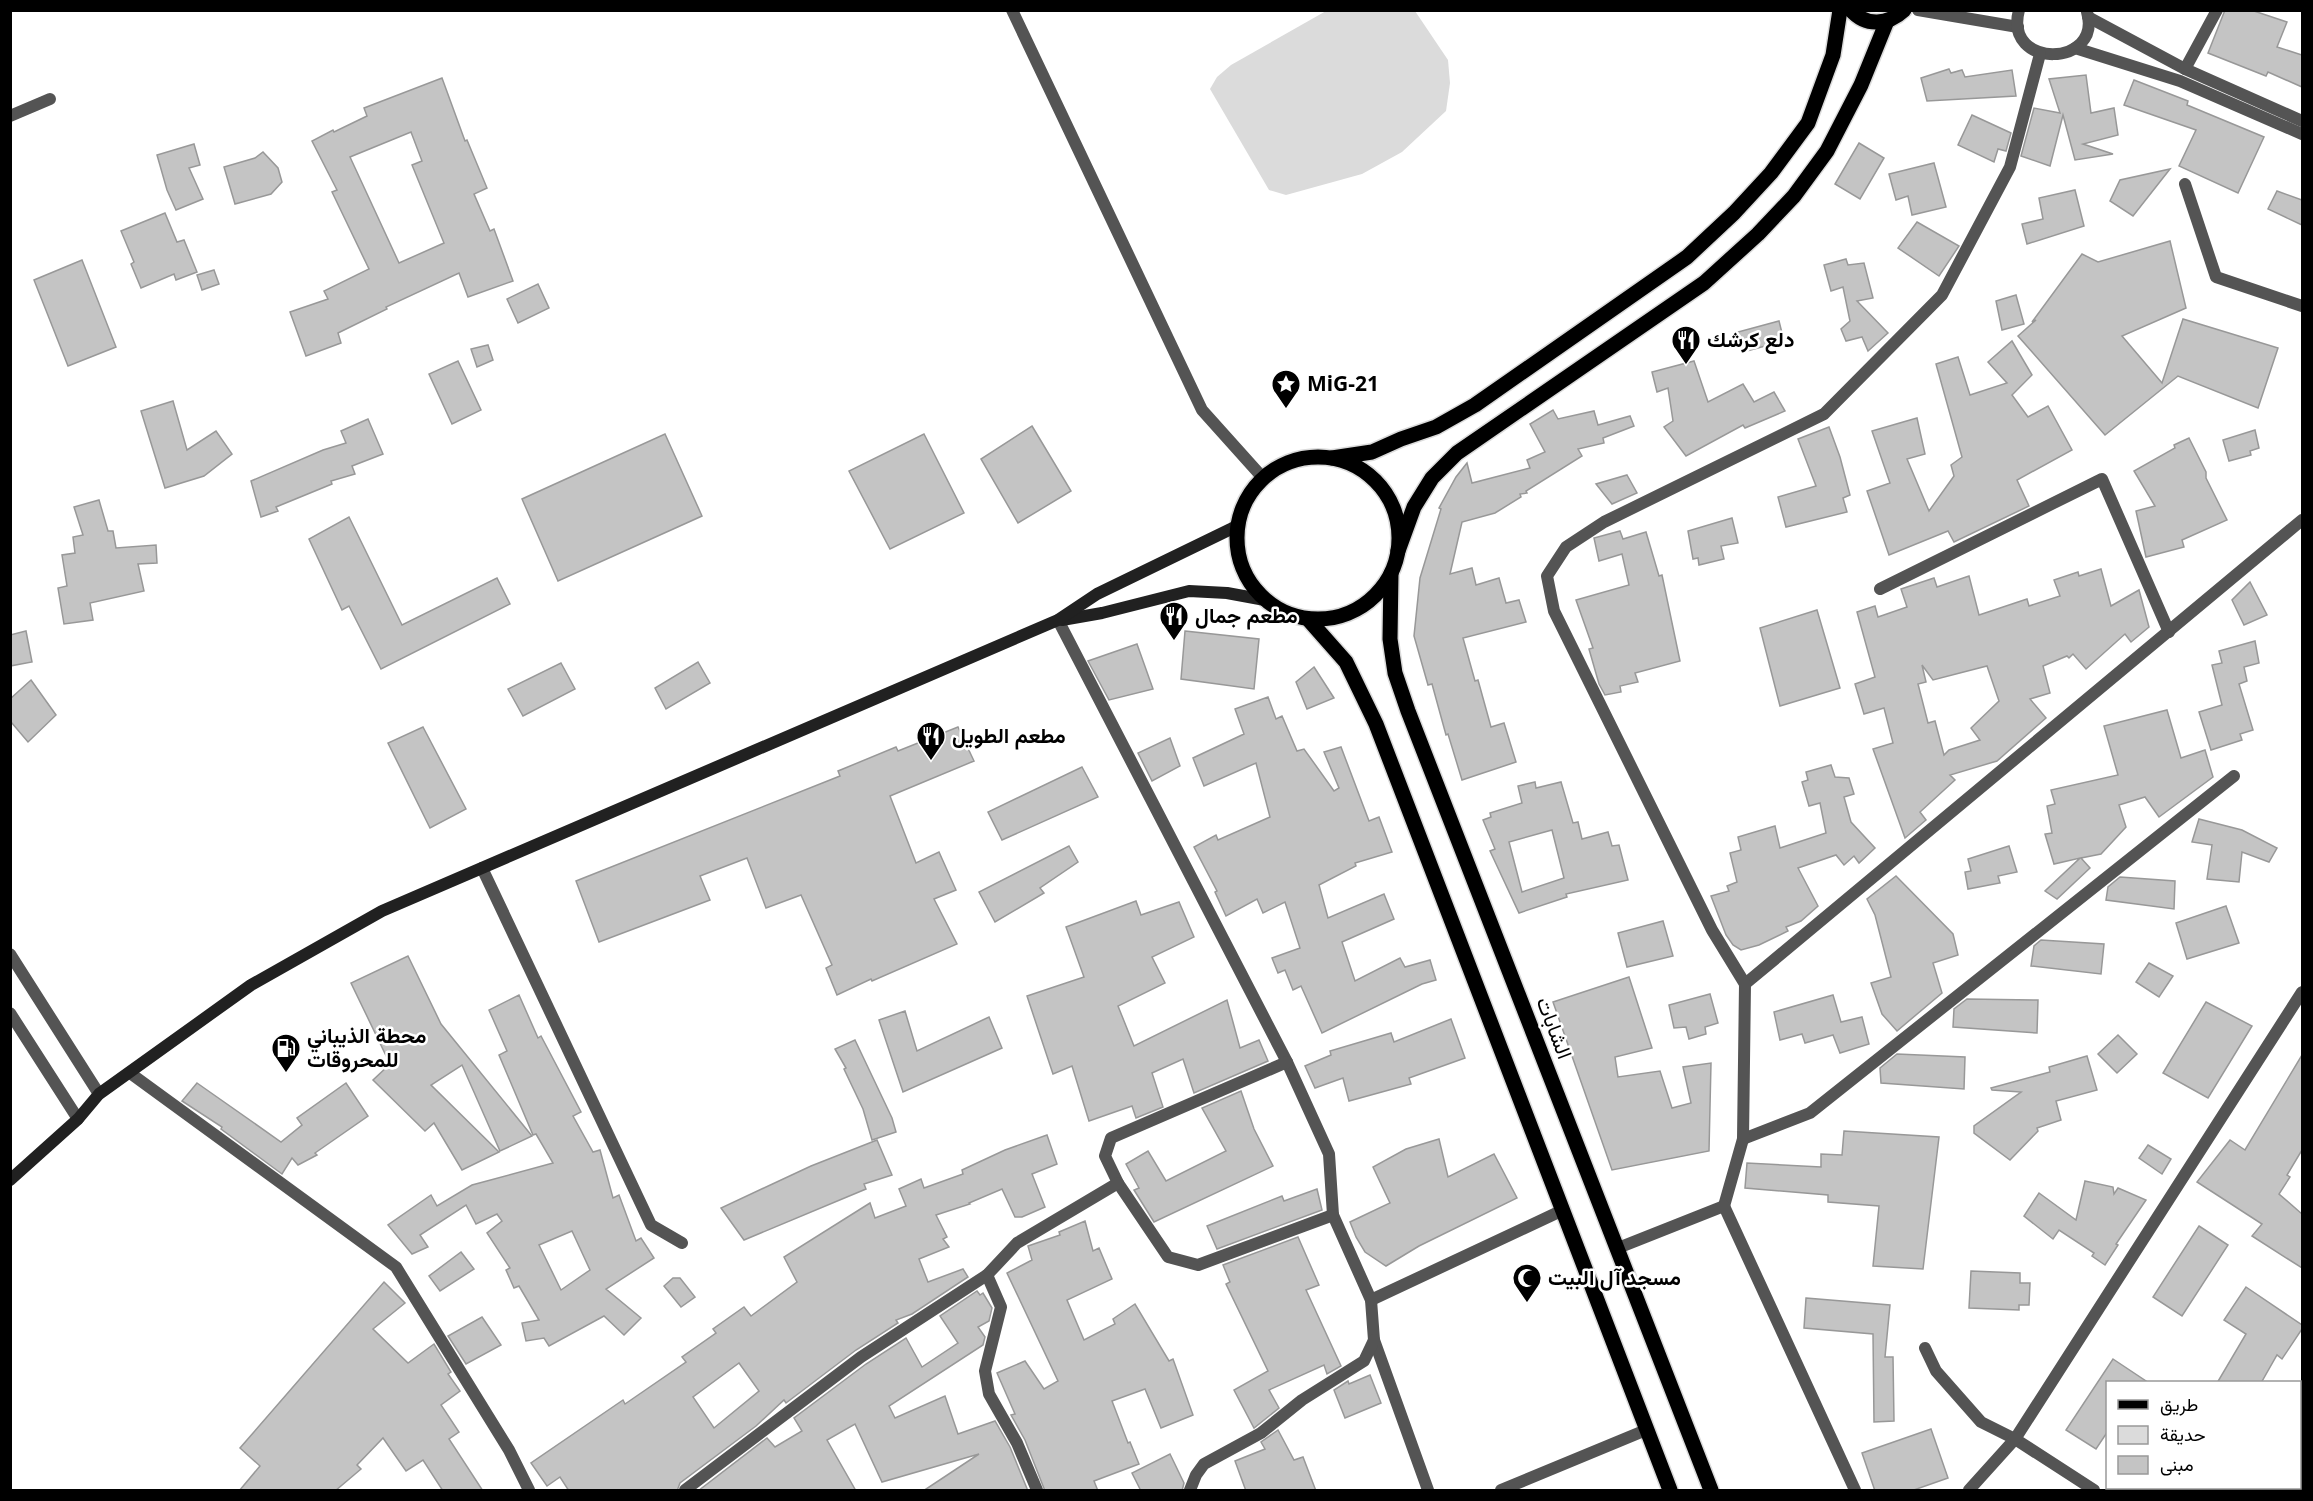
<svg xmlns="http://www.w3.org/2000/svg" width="2313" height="1501" font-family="'Noto Sans',Vazirmatn,sans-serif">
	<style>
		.green { fill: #dbdbdb }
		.building { fill: #c4c4c4; stroke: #989898; stroke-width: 1.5; fill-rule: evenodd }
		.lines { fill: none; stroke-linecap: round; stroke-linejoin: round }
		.primary-casing { stroke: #dbdbdb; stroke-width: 18 }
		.street { stroke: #545454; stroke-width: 12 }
		.secondary { stroke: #212121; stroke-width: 12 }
		.primary { stroke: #000; stroke-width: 15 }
		.labels { text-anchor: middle; stroke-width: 5; stroke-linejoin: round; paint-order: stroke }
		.poi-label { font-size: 21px; font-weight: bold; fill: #000; stroke: #fff; text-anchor: start }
		.street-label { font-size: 21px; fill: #000; stroke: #fff }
	</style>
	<rect width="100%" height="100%" fill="#fff"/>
	<path class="green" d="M1326,11h89l33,49 2,23 -4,28 -44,41 -40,22 -76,21 -17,-5 -59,-101 7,-12 14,-12z"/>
	<g class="building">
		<path d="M2225,10h26l36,12 -10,25 25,8v32l-34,-15 -2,4 -58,-23z"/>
		<path d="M1949,69l2,4 11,-3 3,7 47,-7 4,26 -89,5 -6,-23z"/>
		<path d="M2086,75l5,38 23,-5 4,27 -35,9 30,10 -38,6 -12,-45 -13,51 -29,-10 13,-48 26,5 -11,-34z"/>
		<path d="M442,78l23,63 2,-1 20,48 -13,6 16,37 4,-2 19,52 -45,16 -9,-24 -73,34 1,2 -49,24 3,10 -35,13 -16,-44 38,-13 -4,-8 45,-22 -37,-77 5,-2 -25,-49 21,-11 1,2 33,-16 -3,-8zM411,132l11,29 -10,4 32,78 -45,20 -49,-106z"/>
		<path d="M2134,80l54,21 -1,4 77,32 -26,56 -59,-27 17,-36 -72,-25z"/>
		<path d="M1972,115l39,18 -5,18 -8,-2 -4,13 -36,-17z"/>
		<path d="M1859,143l25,15 -24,41 -25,-15z"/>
		<path d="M194,144l6,21 -11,3 14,31 -27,11 -9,-20 -10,-35z"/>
		<path d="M263,152l15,16 4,14 -11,12 -36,10 -11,-37 31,-9z"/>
		<path d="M1934,163l12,44 -34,8 -4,-19 -12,4 -7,-26z"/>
		<path d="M2170,169l-37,47 -23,-15 10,-21z"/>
		<path d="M2075,190l9,36 -57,18 -5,-20 21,-5 -4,-21z"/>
		<path d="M2277,191l25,9v25l-34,-16z"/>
		<path d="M165,213l12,29 7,-2 13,32 -21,8 -2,-6 -33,14 -10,-24 3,-2 -13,-31z"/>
		<path d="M1917,222l42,24 -20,30 -41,-28z"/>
		<path d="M2170,241l16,67 -64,28 40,47 21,-64 95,29 -20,60 -80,-32 -73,59 -87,-99 18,-16 -4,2 50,-68 16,8z"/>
		<path d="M1846,259l2,6 16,-2 9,35 -16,3 31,32 -20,18 -6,-14 -16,4 -5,-12 9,-8 -7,-34 -12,4 -7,-26z"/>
		<path d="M82,260l34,87 -48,19 -34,-86z"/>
		<path d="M214,270l5,14 -17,6 -5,-15z"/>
		<path d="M538,284l11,24 -31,15 -11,-24z"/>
		<path d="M2016,295l8,29 -22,6 -6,-29z"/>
		<path d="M1779,321l5,20 -41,11 -5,-20z"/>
		<path d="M2012,341l20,34 -20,20 16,22 20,-11 24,44 -55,30 12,26 -75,36 -6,-11 -59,24 -22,-64 23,-8 -18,-52 45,-13 8,36 -18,5 22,52 25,-35 -3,-11 11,-8 -26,-93 22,-7 12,38 37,-12 -19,-21z"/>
		<path d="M488,345l5,15 -16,7 -6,-18z"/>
		<path d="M458,361l23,49 -29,14 -23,-50z"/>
		<path d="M1694,361l14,41 35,-18 11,18 20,-10 11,19 -40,17 -2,-3 -57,31 -22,-29 9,-6 -5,-33 -11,4 -5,-20z"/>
		<path d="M173,401l14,49 29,-19 16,23 -28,22 -39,12 -24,-77z"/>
		<path d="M1553,410l5,9 36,-8 4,14 32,-9 4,10 -31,12 1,5 -26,6 4,7 -56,35 1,2 -7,1 1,3 -26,16 -33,9 -12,52 22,-6 4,17 23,-7 7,25 13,-3 7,22 -63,16 12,43 3,-1 13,47 13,-4 12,39 -54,18 -14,-46 -2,1 -14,-51 -4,1 -14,-49 6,-58 21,-69 -2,-1 17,-31 11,-14 5,20 58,-15 -3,-8 18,-8 -15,-28z"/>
		<path d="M368,419l15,35 -31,12 3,8 -24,7 1,3 -56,23 2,4 -17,6 -10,-36 72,-31 23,-7 -5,-12z"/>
		<path d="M1032,426l39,65 -53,32 -37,-64z"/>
		<path d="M1829,427l11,30 10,38 -7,3 4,14 -61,15 -8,-30 38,-11 -18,-47z"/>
		<path d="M2255,430l4,18 -9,3 1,4 -22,6 -6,-21z"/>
		<path d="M665,434l37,82 -144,65 -36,-82z"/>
		<path d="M924,434l40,79 -74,36 -41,-78z"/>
		<path d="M2189,438l17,34v6l21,42 -45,20 2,7 -38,10 -10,-46 19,-5 -21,-35 41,-23 -1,-3z"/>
		<path d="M1627,475l10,18 -25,11 -16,-20z"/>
		<path d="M99,500l9,31h5l3,17 40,-3 1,18 -19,1 6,27 -54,12 3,17 -29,4 -6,-36 9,-2 -5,-31 13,-2 -2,-16 10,-2 -9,-28z"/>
		<path d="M349,517l53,108 95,-47 13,26 -129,65 -32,-63 -7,4 -33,-71z"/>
		<path d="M1732,518l6,25 -17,3 3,13 -25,6 -1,-7 -5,1 -5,-28z"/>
		<path d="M1620,531l3,8 23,-7 13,44 3,-1 18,86 -45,12 3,9 -18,4 1,6 -16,3 -6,-11 -10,-35 4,-1 -17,-48 53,-15 -7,-31 -23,7 -5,-23z"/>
		<path d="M2101,569l10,37 28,-16 10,37 -18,15 -6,-8 -39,35 -13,-15 -4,4 -2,-2 -24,10 7,27 -20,6 16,19 -49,43 -47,14 5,5 -35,32 6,8 -21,18 -32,-89 20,-6 -9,-35 -20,6 -9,-30 20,-7 -18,-65 18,-6 3,11 29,-10 -6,-18 33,-11 3,9 32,-11 10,39 48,-16 2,7 31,-10 -6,-16 24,-8 1,4zM1922,665l11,15 54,-14 12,35 -28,27 9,12 -31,10 -5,5 -9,-34 -7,2 -10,-39 8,-2z"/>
		<path d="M2250,582l17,33 -23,10 -12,-25z"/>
		<path d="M1817,610l23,78 -60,18 -20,-78z"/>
		<path d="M26,631l6,31 -22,4v-31z"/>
		<path d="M1185,631l74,8 -5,50 -73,-10z"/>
		<path d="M2255,641l4,22 -15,4 3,14 -8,3 14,46 -13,4 2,6 -31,10 -12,-38 23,-7 -10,-40 10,-2 -3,-12z"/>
		<path d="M1137,644l16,45 -44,11 -21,-39z"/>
		<path d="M698,662l12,21 -44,26 -11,-21z"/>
		<path d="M561,663l14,26 -52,27 -15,-27z"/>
		<path d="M1314,667l20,31 -27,11 -11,-27z"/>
		<path d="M31,680l25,35 -28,27 -17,-20 -1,-23z"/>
		<path d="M1268,697l8,22 6,-3 15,35 7,-2 30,42 5,-3 -15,-36 17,-5 28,74 10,-4 13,35 -37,11 1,3 -37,19 9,33 56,-24 10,25 -52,23 13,39 45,-23 5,9 25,-7 6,20 -14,4 -100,49 -21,-47 -8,4 -8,-20 -7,3 -6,-15 28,-10 -15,-46 -22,11 -6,-14 -31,17 -11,-24 2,-1 -23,-44 22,-12 2,5 52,-23 -14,-54 -52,23 -11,-28 51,-24 -9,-25z"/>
		<path d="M2167,710l14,48 24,-8 8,27 -54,40 -14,-20 -26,8 7,22 -25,27 -20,4 9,10 -33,31 -12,-8 35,-33 -26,6 -9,-30 7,-1 -5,-27 8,-2 -4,-14 67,-15 -14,-49z"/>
		<path d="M423,727l43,82 -36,19 -42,-85z"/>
		<path d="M958,727l16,34 -84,35 26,67 23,-11 17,38 -22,9 23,45 -85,37 -1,-2 -34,16 -11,-27 6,-3 -31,-70 -35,13 -19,-50 -47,18 10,24 -111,42 -23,-61 264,-105 -2,-5 58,-24 2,4z"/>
		<path d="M1170,738l10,28 -28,15 -14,-28z"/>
		<path d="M1831,765l4,12 14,1 5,16 -10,3 7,25 24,26 -16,15 -5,-7 -10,9 -8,-10 -38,13 20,38 -17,15 -15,6 2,4 -29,14 -18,5 -8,-5 -7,-10 -15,-39 18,-5 -2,-5 10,-4 -7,-29 11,-3 -3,-13 37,-11 5,22 46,-15 -6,-30 -11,3 -7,-24 6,-2 -2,-8z"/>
		<path d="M1082,767l16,30 -96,43 -14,-28z"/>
		<path d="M1535,782l1,6 25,-6 12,41 5,-1 4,17 26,-7 4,14 7,-1 9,35 -62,14 1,3 -48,16 -29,-62 5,-2 -12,-29 8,-3 -1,-4 32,-10 -4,-17zM1552,830l12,48 -42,14 -13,-50z"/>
		<path d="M2199,819l43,11 35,18 -8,14 -27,-10 -3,30 -32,-3 5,-34 -20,-3z"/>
		<path d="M1069,846l9,16 -38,26 4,5 -49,29 -16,-30z"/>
		<path d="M2009,846l8,26 -19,4 2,7 -32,6 -3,-17 6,-1 -3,-12z"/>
		<path d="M1896,876l57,58 5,21 -25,8 9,30 -45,38 -15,-17 -11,-31 20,-6 -16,-62 -8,-16z"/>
		<path d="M2120,877l55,4 -1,28 -68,-9 2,-13z"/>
		<path d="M1136,901l5,14 38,-13 15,35 -42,20 13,26 -47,23 16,40 93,-46 13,48 19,-8 9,21 -74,32 -11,-34 -31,14 11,34 -27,11 -4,-12 -43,15 -17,-55 -19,8 -26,-78 57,-19 -18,-50z"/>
		<path d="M2226,906l13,37 -52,16 -11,-36z"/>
		<path d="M1663,921l10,35 -46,11 -9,-34z"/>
		<path d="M2041,940l63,4 -3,30 -70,-8 3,-20z"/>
		<path d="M408,956l33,68 91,112 -32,15 -38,-86 -31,20 68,67 -37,18 -28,-47 -9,8 -52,-51 17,-16 -39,-81z"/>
		<path d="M2149,963l24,13 -14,21 -23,-15z"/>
		<path d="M1629,977l23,71 -37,9 3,20 42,-6 12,37 19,-5 -8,-36 28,-4 -2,88 -97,19 -59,-168z"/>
		<path d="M1710,994l8,29 -13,4 1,7 -17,5 -3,-12 -12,1 -5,-23z"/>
		<path d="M519,995l19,43 3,-2 40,76 -8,4 20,36 7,-2 13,48 6,-3 17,46 5,-3 13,20 -48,31 35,29 -17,17 -20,-19 -55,30 -5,-8 -18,3 -4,-18 17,-3 -20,-34 -5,2 -8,-18 4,-2 -23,-35 15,-12 -5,-7 -21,10 -10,-19 -46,30 8,12 -16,7 -24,-29 43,-30 6,11 35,-21 81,-22 -17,-29 -3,1 -34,-80 8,-4 -18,-41zM572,1231l18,39 -29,20 -22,-45z"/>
		<path d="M1833,995l8,27 21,-5 7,27 -29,9 -7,-18 -28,8 -3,-9 -22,6 -6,-28z"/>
		<path d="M1967,999l71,1 -1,33 -84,-6 1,-18z"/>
		<path d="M2206,1002l46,24 -44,72 -45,-25z"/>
		<path d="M905,1011l12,40 72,-34 13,31 -99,44 -24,-72z"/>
		<path d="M1451,1019l14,39 -56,20 2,6 -62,17 -6,-23 -28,10 -10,-22 26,-11 -1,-4 61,-18 3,9z"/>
		<path d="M2118,1035l19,19 -20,19 -19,-19z"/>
		<path d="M855,1040l37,78 4,14 -24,8 -9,-31 -19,-40 2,-1 -11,-19z"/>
		<path d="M1897,1054l68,3 -1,32 -83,-6 -1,-15z"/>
		<path d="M2302,1055v95l-15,25 3,2 -11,17 23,20v54l-50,-32 10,-12 -65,-42 33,-42 15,10z"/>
		<path d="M2087,1056l10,34 -41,11 5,19 -24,8 1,3 -28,29 -36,-27v-7l47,-34 -29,-2 -1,-2 59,-16 -1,-5z"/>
		<path d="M197,1083l84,59 21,-17 -5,-7 49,-35 22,33 -53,37 2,2 -19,10 -6,-7 -10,16 -61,-45 1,-2 -40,-26z"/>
		<path d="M1241,1091l13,38 19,37 -119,56 -20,-32 5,-2 -13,-24 22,-13 18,30 60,-30 -24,-43z"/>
		<path d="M1844,1131l95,6 -16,132 -50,-3 6,-60 -51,-4v-7l-83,-7 2,-25 74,4v-13l21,1z"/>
		<path d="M1047,1135l10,29 -25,10 13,33 -23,10h-7l-13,-28 -33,14 1,1 -34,11 11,22 -4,2 6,8 -30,12 9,23 35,-13 5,8 -56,37 -16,6 2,3 -42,27 -70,53 -2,-3 -28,26 -76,57 -3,8h-108l-9,-14 -13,9 -16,-23 92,-63 2,4 61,-42 -4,-5 34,-24 -3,-4 31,-22 7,9 46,-34 -13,-25 86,-54 5,15 31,-12 -7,-17 22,-10 3,9 39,-14 -1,-4 43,-20zM739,1363l20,28 -45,37 -21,-31z"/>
		<path d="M1439,1139l9,38 46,-23 23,44 -98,48 -33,20 -21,-14 -9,-15 -6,-15 40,-19 -17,-36 33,-18z"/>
		<path d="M877,1140l15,35 -28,9 2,5 -122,51 -23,-32 90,-42z"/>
		<path d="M2148,1145l23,14 -9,15 -23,-16z"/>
		<path d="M2085,1181l28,6 1,7 4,-6 28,12 -30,44 2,1 -13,20 -13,-9 2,-3 -35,-23 -6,9 -29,-23 15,-23 37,27z"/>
		<path d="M1317,1189l5,21 -105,39 -10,-23 75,-30 2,5z"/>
		<path d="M1085,1221l8,30 6,-3 13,31 -45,21 17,40 31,-16 -2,-5 22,-15 34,57 4,-2 20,56 -32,13 -16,-39 -33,12 16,42 2,-1 9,22 -45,17 4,10h-53l-20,-51 -14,-25 4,-1 -18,-41 28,-12 19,28 14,-8 -51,-108 25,-13 -4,-14 32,-11 -1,-3z"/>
		<path d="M2199,1226l29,19 -46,71 -29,-19z"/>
		<path d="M1298,1237l21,48 -13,5 35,76 -14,8 -3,-9 -55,25 10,18 -25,20 -20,-38 34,-19 -42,-87 4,-2 -7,-17z"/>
		<path d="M461,1252l13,17 -34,22 -11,-15z"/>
		<path d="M1971,1271l49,2v10h10l-1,22h-10v5l-50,-2z"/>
		<path d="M673,1278h7l15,19 -14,10 -17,-21z"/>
		<path d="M384,1282l21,21 -32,26 35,34 26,-19 17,28 -3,2 12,17 -19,14 18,27 -10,7 34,52h-40l-20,-31 -17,11 -23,-33 -26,27 4,4 -26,22h-96l21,-25 -20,-18z"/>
		<path d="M2246,1287l56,38v4l-20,30 -5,-4 -16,28h-44l29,-49 -22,-14z"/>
		<path d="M977,1291l3,4 3,-2 9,15 -3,13 -11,6 7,10 -2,8 -94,61 6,12 50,-22 13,38 37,-13 15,26 18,44h-105l56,-37 -97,28 -27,-58 -28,16 29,51h-158l69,-53 8,9 27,-16 -8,-13 72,-54 40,-26 16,29 36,-24 -18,-27z"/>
		<path d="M1806,1298l84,7 -5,52h8l1,64 -20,1 -1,-88 -69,-6z"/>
		<path d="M482,1317l19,28 -35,19 -18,-28z"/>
		<path d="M2113,1359l36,24h-41v48l-12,18 -30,-19z"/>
		<path d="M1370,1375l11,28 -36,15 -11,-28 14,-9 1,3z"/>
		<path d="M1931,1429l17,49 -37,13h-36l-13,-38z"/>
		<path d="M1278,1430l16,30 9,-3 13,34h-70l-11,-30 30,-12 -4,-7z"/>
		<path d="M1170,1454l14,29 -2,8h-41l-9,-18z"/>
	</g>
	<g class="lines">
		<g class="primary-casing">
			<g id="primary">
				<path d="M1851,10c15,17 37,15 53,0"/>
				<circle cx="1318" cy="538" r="81"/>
				<path d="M1332,458l40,-6 29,-13 35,-12 39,-22 212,-148 47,-44 37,-40 37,-50 25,-68 7,-45"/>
				<path d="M1398,551l16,-44 18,-29 25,-25 247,-170 54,-49 36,-38 33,-45 34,-66 26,-64"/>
				<path d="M1391,574l-1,65 5,34 13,38 303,779"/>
				<path d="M1308,619l38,43 30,62 294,766"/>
			</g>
		</g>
		<g class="street">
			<path d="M1012,10l190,400 61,68"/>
			<path d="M1918,10l100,17"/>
			<path d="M2019,10c-16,60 84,57 68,2"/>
			<path d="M2088,17l97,52 117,52"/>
			<path d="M2075,48l105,33 122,53"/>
			<path d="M2185,69l32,-59"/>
			<path d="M10,116l40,-17"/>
			<path d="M2185,184l31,93 86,29"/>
			<path d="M1880,589l222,-110 67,153"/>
			<path d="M1058,620l229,442 42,92 4,61 38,85 3,40 54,150"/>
			<path d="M482,868l169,357 31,18"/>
			<path d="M10,954l89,140"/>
			<path d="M1745,984l557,-464"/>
			<path d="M10,1013l68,106"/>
			<path d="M1287,1062l-176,76 -6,18 13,27 50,74 30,8 135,-50"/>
			<path d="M130,1073l266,194 113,183 20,40"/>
			<path d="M1743,1139l67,-26 424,-337"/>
			<path d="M1724,1206l19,-67 2,-155 -33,-54 -158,-319 -7,-35 19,-29 38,-25 220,-108 118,-119 68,-128 30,-113"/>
			<path d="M1618,1248l106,-42 131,284"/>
			<path d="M987,1275l14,32 -16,64 4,23 28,49 20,47"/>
			<path d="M1371,1300l192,-90"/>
			<path d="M1925,1348l11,23 45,51 34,17 79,51"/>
			<path d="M2300,1418l2,-4"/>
			<path d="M685,1490l176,-133 126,-82 30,-32 101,-60"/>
			<path d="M1190,1490l6,-15 8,-11 57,-31 41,-33 62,-39 10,-21"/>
			<path d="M1501,1490l145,-60"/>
			<path d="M1969,1490l46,-51 287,-447"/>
			<path d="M2252,1490l2,-2"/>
		</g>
		<g class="secondary">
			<path d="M1062,620l40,-7 87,-22 38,2 38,7"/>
			<path d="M10,1180l68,-61 21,-25 152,-109 131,-74 676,-291 39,-26 140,-68"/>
		</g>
		<use href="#primary" class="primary"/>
	</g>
	<defs>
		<g id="restaurant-pin" transform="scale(1.5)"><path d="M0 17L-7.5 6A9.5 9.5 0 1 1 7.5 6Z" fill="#000" stroke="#fff"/><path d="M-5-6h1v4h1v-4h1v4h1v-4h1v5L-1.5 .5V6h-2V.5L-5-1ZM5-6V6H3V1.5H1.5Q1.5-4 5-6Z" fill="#fff"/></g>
		<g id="sight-pin" transform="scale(1.5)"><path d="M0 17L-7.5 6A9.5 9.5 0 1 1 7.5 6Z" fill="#000" stroke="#fff"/><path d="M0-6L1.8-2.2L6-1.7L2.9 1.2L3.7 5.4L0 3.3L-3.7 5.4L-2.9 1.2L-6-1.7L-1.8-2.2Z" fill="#fff"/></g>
		<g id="fuel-pin" transform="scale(1.5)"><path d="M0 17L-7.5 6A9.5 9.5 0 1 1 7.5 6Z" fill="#000" stroke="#fff"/><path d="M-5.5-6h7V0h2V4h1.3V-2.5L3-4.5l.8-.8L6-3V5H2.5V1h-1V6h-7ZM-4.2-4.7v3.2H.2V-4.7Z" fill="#fff"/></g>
		<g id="mosque-pin" transform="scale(1.5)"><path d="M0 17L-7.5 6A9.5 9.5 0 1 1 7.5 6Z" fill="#000" stroke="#fff"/><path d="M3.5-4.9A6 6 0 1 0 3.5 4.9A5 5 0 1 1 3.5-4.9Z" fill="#fff"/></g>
	</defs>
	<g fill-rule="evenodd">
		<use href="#restaurant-pin" x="1686" y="340"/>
		<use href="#sight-pin" x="1286" y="384"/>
		<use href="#restaurant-pin" x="1174" y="616"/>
		<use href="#restaurant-pin" x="931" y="736"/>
		<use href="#fuel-pin" x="286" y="1048"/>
		<use href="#mosque-pin" x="1527" y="1278"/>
	</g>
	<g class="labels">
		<g class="poi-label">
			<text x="1707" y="347">دلع كرشك</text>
			<text x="1307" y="391">MiG-21</text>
			<text x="1195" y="623">مطعم جمال</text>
			<text x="952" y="743">مطعم الطويل</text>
			<text x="307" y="1043">محطة الذيباني<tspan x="307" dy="24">للمحروقات</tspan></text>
			<text x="1548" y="1285">مسجد آل البيت</text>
		</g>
		<g class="street-label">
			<text transform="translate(1554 1028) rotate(69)" y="7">الشابات</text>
		</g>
	</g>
	<rect width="2313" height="1501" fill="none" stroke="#000000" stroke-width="24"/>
	<rect x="2106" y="1381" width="195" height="108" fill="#ffffff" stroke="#999999" stroke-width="1.5"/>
	<rect x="2118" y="1400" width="30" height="9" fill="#000000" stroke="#999999" stroke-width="1.5"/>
	<text x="2160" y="1411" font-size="18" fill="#000000">طريق</text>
	<rect x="2118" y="1426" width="30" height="18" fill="#dbdbdb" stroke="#999999" stroke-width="1.5"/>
	<text x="2160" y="1441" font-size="18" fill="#000000">حديقة</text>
	<rect x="2118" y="1456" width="30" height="18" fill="#c4c4c4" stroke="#999999" stroke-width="1.5"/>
	<text x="2160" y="1471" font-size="18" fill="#000000">مبنى</text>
</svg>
